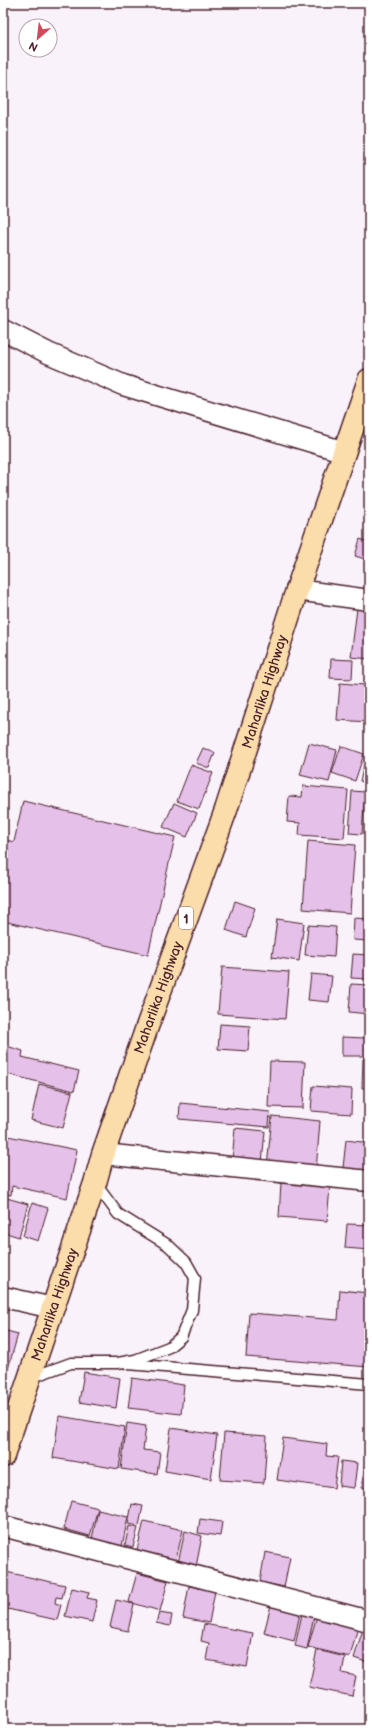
<svg xmlns="http://www.w3.org/2000/svg" width="372" height="1732" font-family="'Balsamiq Sans',sans-serif">
	<style>
		.building { fill: #e5c0e9; stroke: #4a1f2b }
		.lines { fill: none; stroke-linecap: round; stroke-linejoin: round }
		.lane-casing { stroke: #4a1f2b; stroke-width: 13 }
		.street-casing { stroke: #4a1f2b; stroke-width: 23 }
		.primary-casing { stroke: #4a1f2b; stroke-width: 25 }
		.lane { stroke: #fff; stroke-width: 10 }
		.street { stroke: #fff; stroke-width: 20 }
		.primary { stroke: #fbddab; stroke-width: 22 }
		.labels { text-anchor: middle; stroke-width: 4; stroke-linejoin: round; paint-order: stroke }
		.shield { fill: #fff; stroke: #80626b; stroke-width: 1 }
		.shield-label { font-size: 13px; font-weight: bold; fill: #4a1f2b }
		.street-label { font-size: 14px; fill: #4a1f2b; stroke: #fff }
	</style>
	<rect width="100%" height="100%" fill="#faf2fb"/>
	<filter id="ink" filterUnits="userSpaceOnUse"><feTurbulence type="fractalNoise" baseFrequency=".025" numOctaves="2"/><feDisplacementMap in="SourceGraphic" scale="8" xChannelSelector="R" yChannelSelector="G"/><feConvolveMatrix kernelMatrix="1 2 1 2 8 2 1 2 1" color-interpolation-filters="sRGB"/></filter>
	<g filter="url(#ink)">
		<g class="building">
			<path d="M360,539l9,3 -1,18 -13,-4z"/>
			<path d="M357,608l12,2v49l-18,-2z"/>
			<path d="M331,659l22,1 -1,19 -22,-1z"/>
			<path d="M340,683l25,2v9h4v28l-32,-2z"/>
			<path d="M309,743l28,7 -8,32 -29,-7z"/>
			<path d="M341,746l23,8 -9,27 -23,-8z"/>
			<path d="M203,748l12,5 -6,15 -13,-5z"/>
			<path d="M367,753l2,1v30l-9,-3z"/>
			<path d="M191,765l22,8 -14,36 -22,-8z"/>
			<path d="M303,786l45,4 -4,48 -45,-3 1,-12 -13,-1 2,-26 13,1z"/>
			<path d="M352,791l13,1 -3,42 -13,-1z"/>
			<path d="M23,801l152,36 -27,118 -145,-34v-82l11,3z"/>
			<path d="M174,803l23,10 -10,24 -24,-10z"/>
			<path d="M308,841l47,4 -5,68 -47,-4z"/>
			<path d="M235,901l20,7 -9,29 -20,-7z"/>
			<path d="M354,918l15,1v22l-16,-1z"/>
			<path d="M277,919l27,4 -5,38 -27,-4z"/>
			<path d="M308,925l28,2 -2,30 -29,-2z"/>
			<path d="M353,954l16,1v24l-18,-1z"/>
			<path d="M222,967l67,5 -4,47 -67,-5z"/>
			<path d="M311,974l21,2 -3,26 -21,-2z"/>
			<path d="M351,984l18,1v29l-20,-2z"/>
			<path d="M220,1024l30,2 -2,25 -30,-2z"/>
			<path d="M342,1037l24,1v18h-24z"/>
			<path d="M3,1045l20,6 -1,6 57,14 -5,20 -71,-18z"/>
			<path d="M363,1059l6,1v28h-7z"/>
			<path d="M270,1061l35,1 -2,46 -35,-1z"/>
			<path d="M39,1084l33,8 -9,36 -32,-8z"/>
			<path d="M313,1086l39,3 -1,25 -40,-3z"/>
			<path d="M180,1103l90,9 -1,15 -90,-8z"/>
			<path d="M272,1116l48,5 -4,50 -49,-4z"/>
			<path d="M235,1128l30,3 -3,32 -30,-3z"/>
			<path d="M3,1135l74,15 -10,48 -55,-12 -1,9 -8,-1z"/>
			<path d="M346,1140l23,3v29l-26,-4z"/>
			<path d="M281,1183l49,4 -3,34 -48,-4z"/>
			<path d="M3,1197l25,7 -9,33 -16,-5z"/>
			<path d="M32,1203l16,5 -10,33 -15,-5z"/>
			<path d="M347,1224l22,1v25l-24,-2z"/>
			<path d="M340,1290l29,3v74l-123,-10 3,-44 89,7z"/>
			<path d="M3,1330l15,4 -10,35 -5,-1z"/>
			<path d="M84,1372l36,6 -4,30 -37,-6z"/>
			<path d="M132,1378l52,7 -3,29 -53,-6z"/>
			<path d="M59,1416l66,11 -6,42 -66,-11z"/>
			<path d="M127,1423l19,3 -3,24 17,2 -3,22 -36,-5z"/>
			<path d="M171,1428l46,7 -6,44 -46,-8z"/>
			<path d="M224,1433l43,3 -3,47 -44,-3z"/>
			<path d="M283,1438l44,6 -1,12 12,1 -4,31 -57,-8z"/>
			<path d="M368,1449h1v40l-8,-1z"/>
			<path d="M341,1461l16,2 -3,25 -15,-2z"/>
			<path d="M71,1501l27,7 -8,28 -26,-7z"/>
			<path d="M132,1504l11,2 -4,20 -11,-2z"/>
			<path d="M98,1510l30,7 -6,29 -30,-7z"/>
			<path d="M200,1519l22,3 -2,14 -22,-3z"/>
			<path d="M144,1521l39,9 -8,33 -39,-9z"/>
			<path d="M129,1526l9,2 -5,19 -8,-2z"/>
			<path d="M185,1531l17,5 -6,31 -18,-4z"/>
			<path d="M265,1552l25,5 -6,30 -24,-5z"/>
			<path d="M6,1572l59,13 -3,13 -6,-1 -1,6 6,2 -4,15 -54,-12v-24z"/>
			<path d="M137,1573l31,8 -8,30 -31,-9z"/>
			<path d="M189,1586l26,5 -6,32 -26,-5z"/>
			<path d="M72,1588l17,4 -2,6 10,2 -5,22 -27,-6z"/>
			<path d="M116,1600l18,4 -6,27 -18,-4z"/>
			<path d="M272,1601l29,8 -7,32 -30,-8z"/>
			<path d="M318,1612l41,11 -9,34 -42,-10z"/>
			<path d="M159,1613l13,2 -2,11 -14,-3z"/>
			<path d="M302,1614l12,2 -7,33 -12,-3z"/>
			<path d="M204,1624l49,9 -6,34 -41,-7 3,-17 -8,-2z"/>
			<path d="M363,1629l6,2v32l-15,-5z"/>
			<path d="M317,1650l28,7 -3,16 14,3 -4,20 -43,-9z"/>
		</g>
		<g class="lines">
			<g class="lane-casing">
				<g id="lane">
					<path d="M128,1364l241,20"/>
					<path d="M30,1378l41,-15h47l17,-3 34,-13 12,-10 11,-27 3,-32 -9,-16 -18,-17 -50,-31 -23,-31"/>
				</g>
			</g>
			<g class="street-casing">
				<g id="street">
					<path d="M3,330l45,23 75,32 222,67"/>
					<path d="M297,590l72,10"/>
					<path d="M103,1154l266,27"/>
					<path d="M3,1297l50,11"/>
					<path d="M3,1526l366,95"/>
				</g>
			</g>
			<g class="primary-casing">
				<g id="primary">
					<path id="s1" d="M3,1456l92,-273 8,-29 44,-127 79,-217 71,-220 72,-210"/>
				</g>
			</g>
			<use href="#lane" class="lane"/>
			<use href="#street" class="street"/>
			<use href="#primary" class="primary"/>
		</g>
	</g>
	<g class="labels">
		<rect class="shield" x="179" y="907" width="14" height="22" rx="3"/>
		<g class="shield-label">
			<text x="186" y="923">1</text>
		</g>
		<g class="street-label">
			<text dy="5" stroke="none"><textPath href="#s1" startOffset="808">Maharlika Highway</textPath></text>
			<text dy="5" stroke="none"><textPath href="#s1" startOffset="484">Maharlika Highway</textPath></text>
			<text dy="5" stroke="none"><textPath href="#s1" startOffset="160">Maharlika Highway</textPath></text>
		</g>
	</g>
	<rect width="372" height="1732" fill="none" stroke="#fff" stroke-width="16"/>
	<rect x="8" y="8" width="356" height="1716" fill="none" stroke="#4a1f2b" stroke-width="1.5" filter="url(#ink)"/>
	<g transform="translate(38 38) rotate(208)"><circle r="19" fill="#ffffff" stroke="#b7a5aa"/>
	<path d="M0-3L7 15L0 10L-7 15Z" fill="#d1495b"/>
	<text y="-6" font-size="11" font-weight="bold" text-anchor="middle" fill="#4a1f2b">N</text>
	</g>
</svg>
